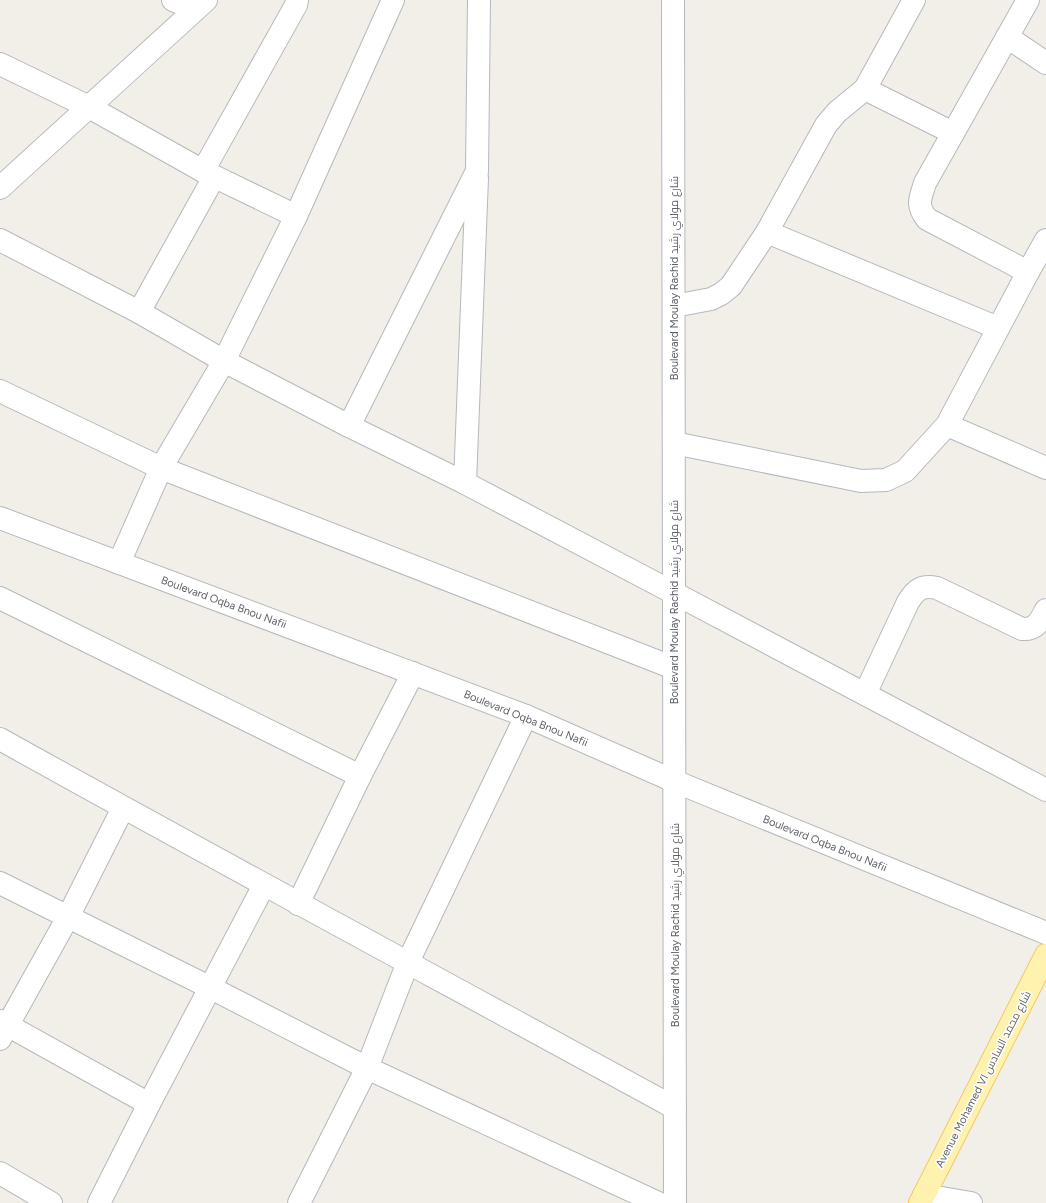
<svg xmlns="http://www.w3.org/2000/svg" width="1046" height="1203" viewBox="0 0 1046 1203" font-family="Figtree,Cairo,sans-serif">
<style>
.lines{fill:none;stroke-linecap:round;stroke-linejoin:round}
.minor-casing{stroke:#b5b8bc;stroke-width:24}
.major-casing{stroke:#f2c960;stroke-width:24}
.minor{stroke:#fff;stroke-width:22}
.major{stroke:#fff2af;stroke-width:22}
.labels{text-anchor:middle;stroke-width:3;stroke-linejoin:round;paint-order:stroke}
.street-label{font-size:11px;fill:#5f6368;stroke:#fff}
</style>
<rect width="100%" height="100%" fill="#f1efe8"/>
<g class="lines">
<defs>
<g id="minor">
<path d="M173 0 196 9"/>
<path d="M673 0 675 1203"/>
<path d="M1007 37 1046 63"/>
<path d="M0 64 89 107 203 171 296 216"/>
<path d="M865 89 953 133"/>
<path d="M203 171 296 5 297 0"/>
<path d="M0 188 206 0"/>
<path d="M767 232 998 328"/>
<path d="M0 240 139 312 224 361 349 426 465 483 674 593 1046 790"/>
<path d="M1028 272 927 219C916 205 920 199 925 183L1028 0"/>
<path d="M674 306 711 299 721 294 731 286 767 232 826 125 837 112 865 89 914 0"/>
<path d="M139 312 214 177"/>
<path d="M0 391 161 468 674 668"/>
<path d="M947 425 1046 468"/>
<path d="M349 426 477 171 479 0"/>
<path d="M674 443 861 481 886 480 905 471 947 425 1028 272 1046 240"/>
<path d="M465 483 477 178"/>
<path d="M0 518 526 716 674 781 1046 933"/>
<path d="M119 563 161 468 224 361 296 216 393 0"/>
<path d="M0 598 360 776"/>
<path d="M865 694 908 602C916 589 922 585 937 588L1022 629C1036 630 1040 621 1046 610"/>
<path d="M0 739C224 864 450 985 675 1108"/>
<path d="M0 883 211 988 367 1068 658 1203"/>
<path d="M298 904 360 776 413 673"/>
<path d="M0 1021 149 1104"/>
<path d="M0 1039 68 917 123 808"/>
<path d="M0 1173 51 1203"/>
<path d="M924 1195 971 1203"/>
<path d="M99 1203 149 1104 264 885"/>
<path d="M299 1203 367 1068 408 962 526 716"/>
</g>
<path id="major" d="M920 1203 1046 955"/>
</defs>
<use href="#minor" class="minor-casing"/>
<use href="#major" class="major-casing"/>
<use href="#minor" class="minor"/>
<use href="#major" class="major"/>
</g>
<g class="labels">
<g class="street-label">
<text transform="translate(674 278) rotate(-90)" y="4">Boulevard Moulay Rachid شارع مولاي رشيد</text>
<text transform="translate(224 602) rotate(20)" y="4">Boulevard Oqba Bnou Nafii</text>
<text transform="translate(674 602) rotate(-90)" y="4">Boulevard Moulay Rachid شارع مولاي رشيد</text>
<text transform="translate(526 718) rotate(22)" y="4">Boulevard Oqba Bnou Nafii</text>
<text transform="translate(825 843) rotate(22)" y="4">Boulevard Oqba Bnou Nafii</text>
<text transform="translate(675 925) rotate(-90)" y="4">Boulevard Moulay Rachid شارع مولاي رشيد</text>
<text transform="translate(983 1079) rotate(-63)" y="4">Avenue Mohamed VI شارع محمد السادس</text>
</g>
</g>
</svg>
